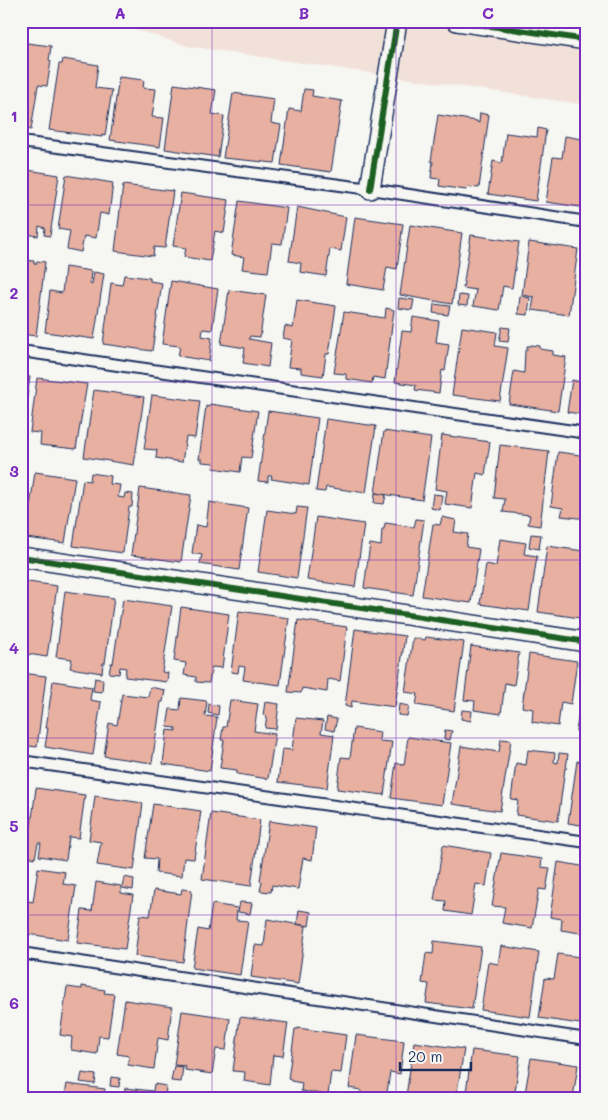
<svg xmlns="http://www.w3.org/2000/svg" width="608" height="1120" viewBox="0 0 608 1120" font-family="Mali,sans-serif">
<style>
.built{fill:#f2e1d9}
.building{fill:#e8b0a0;stroke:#1b2f5e}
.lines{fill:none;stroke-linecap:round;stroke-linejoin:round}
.lane-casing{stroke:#1b2f5e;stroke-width:14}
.street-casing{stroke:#1b2f5e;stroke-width:22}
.lane{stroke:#f6f6f2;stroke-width:10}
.street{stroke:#f6f6f2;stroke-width:19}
.cycleway-casing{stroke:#f6f6f2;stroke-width:9}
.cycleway{stroke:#1b5e20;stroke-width:6}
.grid{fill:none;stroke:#7b2cbf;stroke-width:1;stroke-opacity:0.55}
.neatline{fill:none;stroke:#7b2cbf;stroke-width:2}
.grid-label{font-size:16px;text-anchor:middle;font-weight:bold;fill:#7b2cbf}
</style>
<rect width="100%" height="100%" fill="#f6f6f2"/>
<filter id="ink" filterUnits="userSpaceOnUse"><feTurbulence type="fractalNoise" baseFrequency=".02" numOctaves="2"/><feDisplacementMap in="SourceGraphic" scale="10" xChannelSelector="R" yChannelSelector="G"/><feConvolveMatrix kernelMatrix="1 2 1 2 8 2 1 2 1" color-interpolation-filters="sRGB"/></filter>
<g filter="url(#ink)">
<path class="built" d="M109 21H587V105L187 46Z"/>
<g class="building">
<path d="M27 43 51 46 49 60 51 61 47 86 38 85 31 130 21 128V56L25 57Z"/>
<path d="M63 59 98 65 95 88 112 90 105 136 102 135V137L49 130 59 64H62Z"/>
<path d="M119 77 144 80 143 88 156 89 152 117 164 118 160 147 110 140Z"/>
<path d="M174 84 216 90 212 114 224 116 218 157 165 149Z"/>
<path d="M304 89 313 90 312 96 342 101 331 172 281 165 289 109 301 111Z"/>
<path d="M233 93 274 99 271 123 281 125 275 163 223 158Z"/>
<path d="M480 113 489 115 479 188 467 187 466 190 439 186 440 179 431 178 433 162 431 161 438 115 477 121V122L479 123Z"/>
<path d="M538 128 546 130 536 201 488 194 493 161 502 163 506 133 537 137Z"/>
<path d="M565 136 587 140V208L546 202 553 157 562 158Z"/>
<path d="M21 169 59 175 50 236 44 235 45 228 39 226 38 236 21 233Z"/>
<path d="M66 175 113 183 109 215 100 213 96 238 84 236 81 252 67 249 70 231 58 229Z"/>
<path d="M123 185 173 191 165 248 154 247 153 256 115 251Z"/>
<path d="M181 193 229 200 224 233 215 231 210 261 184 257 186 248 173 246Z"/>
<path d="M239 201 287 208 282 244 272 243 268 272 242 269 244 257 231 255Z"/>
<path d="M297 207 346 217 341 251 330 249 326 276 300 272 301 263 289 261Z"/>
<path d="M355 217 403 224 397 269 387 267 383 290 346 284Z"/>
<path d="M410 225 462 233 452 304 400 295Z"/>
<path d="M471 235 519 242 512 288 503 286 499 310 473 306 476 290 463 288Z"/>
<path d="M529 242 578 249 569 315 532 310 534 297 522 295Z"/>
<path d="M586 252H587V306L579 305Z"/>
<path d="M21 260 34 261V264H36L37 261 45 262 36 336 21 334Z"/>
<path d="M65 267 91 271 90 283 92 284 94 272 104 274 94 339 45 332 50 291 62 293Z"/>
<path d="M124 275 150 278V281L162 283 152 351 103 344 111 283 122 285Z"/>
<path d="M171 281 218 289 212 330 203 329 202 336 212 338 209 361 178 356 180 346 162 344Z"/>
<path d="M229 290 266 295 260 337 250 336 249 339 271 343 268 367 243 363 245 348 221 344Z"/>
<path d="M459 295 468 296 467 306 458 305Z"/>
<path d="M520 296 530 298 528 315 518 314Z"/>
<path d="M399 298 414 300 412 310 398 308Z"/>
<path d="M297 300 336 306 329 354H326L323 376 301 373V368L288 367 292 340 283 338 285 326 293 328Z"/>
<path d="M434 304 450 306 448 315 433 313Z"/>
<path d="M386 308 394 310 385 379 373 377 372 383 346 379V374L334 373 344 312 385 318Z"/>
<path d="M413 317 439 321 436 342 449 344 445 371 442 370 439 393 415 390 416 385 395 382 402 331 411 332Z"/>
<path d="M462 327 497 332 495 346 508 348 500 401 452 395Z"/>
<path d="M502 327 510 328 508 342 499 341Z"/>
<path d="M531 345 540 346V349L553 351V355L566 357 558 411 509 404 514 371 524 373 525 350H527V346H531Z"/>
<path d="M585 355H587V415L567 412 572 380 581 382Z"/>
<path d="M21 375 30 377 21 436Z"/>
<path d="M37 378 87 384 76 449 40 445 41 433 30 432Z"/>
<path d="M94 390 144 397 134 465 84 457Z"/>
<path d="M152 395 200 401 195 438 186 437 182 462 156 458 157 450 144 449Z"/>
<path d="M210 404 258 411 251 458 242 457 240 472 213 468 214 463 202 462V459H199L206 406 209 407Z"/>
<path d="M268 411 318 418 309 485 271 479 272 476H268V482L258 481Z"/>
<path d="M326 419 376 426 366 493 326 487 325 492 316 491Z"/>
<path d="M384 431 431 438 422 500 375 493Z"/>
<path d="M442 435 490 442 485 475 477 473 472 508 445 504 447 491 435 489Z"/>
<path d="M500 445 549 451 540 526 528 524 530 515 503 512 505 499 494 498Z"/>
<path d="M558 452 587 456V519L561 516 563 508 551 506Z"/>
<path d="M35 472 75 478 65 543 26 538 27 531 21 530 22 512 29 513Z"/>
<path d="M91 473 111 476 110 484 120 485 118 497 124 498 125 493 133 494 132 507H129L123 553 73 546 83 480 90 481Z"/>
<path d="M140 488 191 495 181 562 131 555Z"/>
<path d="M375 493 386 495 384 504 374 503Z"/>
<path d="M433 494 442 495 440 510 431 508Z"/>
<path d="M209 502 248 508 239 570 200 564 202 555 192 553 196 525 206 527Z"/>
<path d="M297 507 307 508 297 578 258 572 267 510 296 514Z"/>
<path d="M316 517 364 524 355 587 307 580Z"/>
<path d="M442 517 456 520 454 532 468 534 466 547 479 549 471 603 422 596 433 524 440 525Z"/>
<path d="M416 519 424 520 413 595 364 588 370 544 381 546 382 529H384L385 523 414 527Z"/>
<path d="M531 534 541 535 539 549 529 547Z"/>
<path d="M500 539 526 543 524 554 537 556 529 611 480 604 486 564 496 566Z"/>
<path d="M547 546 584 551 582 564H585L587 552V619L538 612Z"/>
<path d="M21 581 57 586 47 657 21 653Z"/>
<path d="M65 591 114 598 105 663H103L102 673 70 668 72 659 56 657Z"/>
<path d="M123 599 172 606 162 672 168 673 167 682 125 677 126 668 120 667 119 674 109 673 111 663H113Z"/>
<path d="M181 607 229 614 222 668 212 667 209 683 196 682V677L184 675 186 663 174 661Z"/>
<path d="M239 611 289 618 280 685 243 680 245 667 239 666 238 673 231 672Z"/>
<path d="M298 620 347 627 340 681 328 679 327 692 302 688 301 693 288 692Z"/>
<path d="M355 629 405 636 395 707 352 701 351 708 345 706Z"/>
<path d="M426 637 464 642 454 711 416 705 418 694 405 692 413 638 425 640Z"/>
<path d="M471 646 519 653 514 685 505 683 501 714 474 710 475 701 464 700Z"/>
<path d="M529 654 577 661 571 704 561 702 558 726 532 722 533 709 522 707Z"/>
<path d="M587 665V733L576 731Z"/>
<path d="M21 673 46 676 37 747 21 745Z"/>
<path d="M95 678 103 680 102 692 93 691Z"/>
<path d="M53 681 92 687 90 700 101 702 93 755 45 747 48 728H46Z"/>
<path d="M150 687 165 690 163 702H161L152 763 104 756 109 723 117 725 122 694 148 697Z"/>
<path d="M181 698 207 701 205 716 217 717 210 771 163 764 167 730 176 731V728L167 727 170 709 180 710Z"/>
<path d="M230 700 258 704 254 731 275 734 268 779 237 774V770L220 768 224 740H221L223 727H226Z"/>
<path d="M265 702 279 704 276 729 265 728 267 716 263 715Z"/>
<path d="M209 704 219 706 218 715 208 713Z"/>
<path d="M399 704 409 706 407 716 398 715Z"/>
<path d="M462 710 472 711 471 721 461 719Z"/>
<path d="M327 717 337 719 334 731 325 729Z"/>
<path d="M296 718 323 721 321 733 334 735 327 788 278 782 282 749 292 750Z"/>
<path d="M354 728 380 732 379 741 392 742 384 795 337 789 341 757 350 758Z"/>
<path d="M445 730 452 731 450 740 444 739Z"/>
<path d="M408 737 451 743 442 805 391 798 396 763 404 765Z"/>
<path d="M501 739 511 740 500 811 452 804 461 746 499 752Z"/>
<path d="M528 750 555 753 554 762 558 763 559 753 568 754 566 769 565 768 558 821 516 815 518 800 511 799 516 763 526 765Z"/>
<path d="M577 761 587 763V826L568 823Z"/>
<path d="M21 786 27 787 24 813H28L25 838 21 837Z"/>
<path d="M36 788 85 795 79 838 69 837 66 860 39 856 41 843H38L35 858 27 856Z"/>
<path d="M95 796 143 803 134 870 97 865 101 842 89 840Z"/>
<path d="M153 804 201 811 194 859 184 858 182 876 156 873 157 859 145 858Z"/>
<path d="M211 813 260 820 251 886 202 879Z"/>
<path d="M269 821 316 828 312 860 303 858 298 889 272 885 271 892 260 891 262 882 260 881Z"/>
<path d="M443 845 491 853 486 886 476 884 471 915 445 911 446 901 434 900Z"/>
<path d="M501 853 542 859 541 867 550 868 546 890 539 889 532 928 502 923 505 907 492 906Z"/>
<path d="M558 862 587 867V934L561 930 562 919 550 917Z"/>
<path d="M38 868 65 872 63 884 76 886 68 940 21 933 24 900 33 902Z"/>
<path d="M124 877 134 879 133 890 122 888Z"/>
<path d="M96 882 121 886V893L133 895 125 949 77 943 82 910 92 911Z"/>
<path d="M182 889 192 890 183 962 135 956 140 915 150 916 154 890 181 894Z"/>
<path d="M240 902 252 903 250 914 238 912Z"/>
<path d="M212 904 237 908 236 920 248 921 240 975 192 968 198 929 208 931Z"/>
<path d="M299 910 311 912 309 926 297 924Z"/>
<path d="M267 919 306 926 298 984 251 977 255 945 264 946Z"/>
<path d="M434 941 481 947 472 1009 426 1003 429 984 422 983 426 953 433 954Z"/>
<path d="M501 946 539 952 530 1017 481 1010 488 962 498 964Z"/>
<path d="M558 954 587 958V1025L539 1018 545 978 554 979Z"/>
<path d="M82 986 105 990 104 993 114 994 108 1037 99 1036 97 1054 71 1050 72 1037 60 1035 67 987 82 989Z"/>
<path d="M125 1000 172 1007 168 1040 158 1038 154 1069 128 1065 129 1056 117 1054Z"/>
<path d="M182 1011 230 1018 226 1050 216 1049 212 1074 185 1070 186 1066 174 1065Z"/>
<path d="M240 1017 288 1023 283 1056 273 1055 270 1085 244 1081 245 1072 233 1071Z"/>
<path d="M298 1028 346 1035 341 1073 331 1072 328 1095 301 1091 302 1083 291 1081V1080L288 1079 295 1029H298Z"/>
<path d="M356 1035 404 1041 400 1074 390 1072 386 1099H360L361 1090 349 1088Z"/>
<path d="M414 1042 464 1049 456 1099H419V1097L406 1096Z"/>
<path d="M472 1050 520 1056 514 1099 505 1097V1099H465Z"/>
<path d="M531 1058 578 1065 573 1098 565 1097 564 1099H524Z"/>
<path d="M174 1066 183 1067 181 1082 171 1081Z"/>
<path d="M82 1073 96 1075 95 1084 80 1082Z"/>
<path d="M111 1077 120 1078 119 1087 110 1086Z"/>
<path d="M67 1084 105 1089 103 1099H64Z"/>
<path d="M154 1084 166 1086 165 1099H124L125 1088 153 1091Z"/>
</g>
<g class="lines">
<defs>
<g id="lane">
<path d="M21 142 370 189 587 222"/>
<path d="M21 351 587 433"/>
<path d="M21 761 587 842"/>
<path d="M21 953 587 1039"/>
</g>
<g id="street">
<path d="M457 21 587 40"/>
<path d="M370 189 397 21"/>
<path d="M21 557 587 642"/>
</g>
</defs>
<use href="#lane" class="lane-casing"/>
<use href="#street" class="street-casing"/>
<use href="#lane" class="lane"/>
<use href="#street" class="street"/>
<defs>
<g id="cycleway">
<path d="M457 21 587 40"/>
<path d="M370 189 397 21"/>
<path d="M21 557 587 642"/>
</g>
</defs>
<use href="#cycleway" class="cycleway-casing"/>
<use href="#cycleway" class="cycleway"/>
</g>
</g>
<path class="grid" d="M212 21V1099M396 21V1099M21 205H587M21 382H587M21 560H587M21 738H587M21 915H587"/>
<rect width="608" height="1120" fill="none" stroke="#f6f6f2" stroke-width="55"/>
<path d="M400 1062v8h71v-8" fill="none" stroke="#1b2f5e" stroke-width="2.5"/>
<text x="408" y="1062" font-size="15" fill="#1b2f5e" stroke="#f6f6f2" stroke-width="4" paint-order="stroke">20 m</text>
<rect x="28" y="28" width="552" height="1064" class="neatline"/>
<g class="grid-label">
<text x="120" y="19">A</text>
<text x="304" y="19">B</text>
<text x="488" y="19">C</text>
<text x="14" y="122">1</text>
<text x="14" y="299">2</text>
<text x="14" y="477">3</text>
<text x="14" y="654">4</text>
<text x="14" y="832">5</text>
<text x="14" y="1009">6</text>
</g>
</svg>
